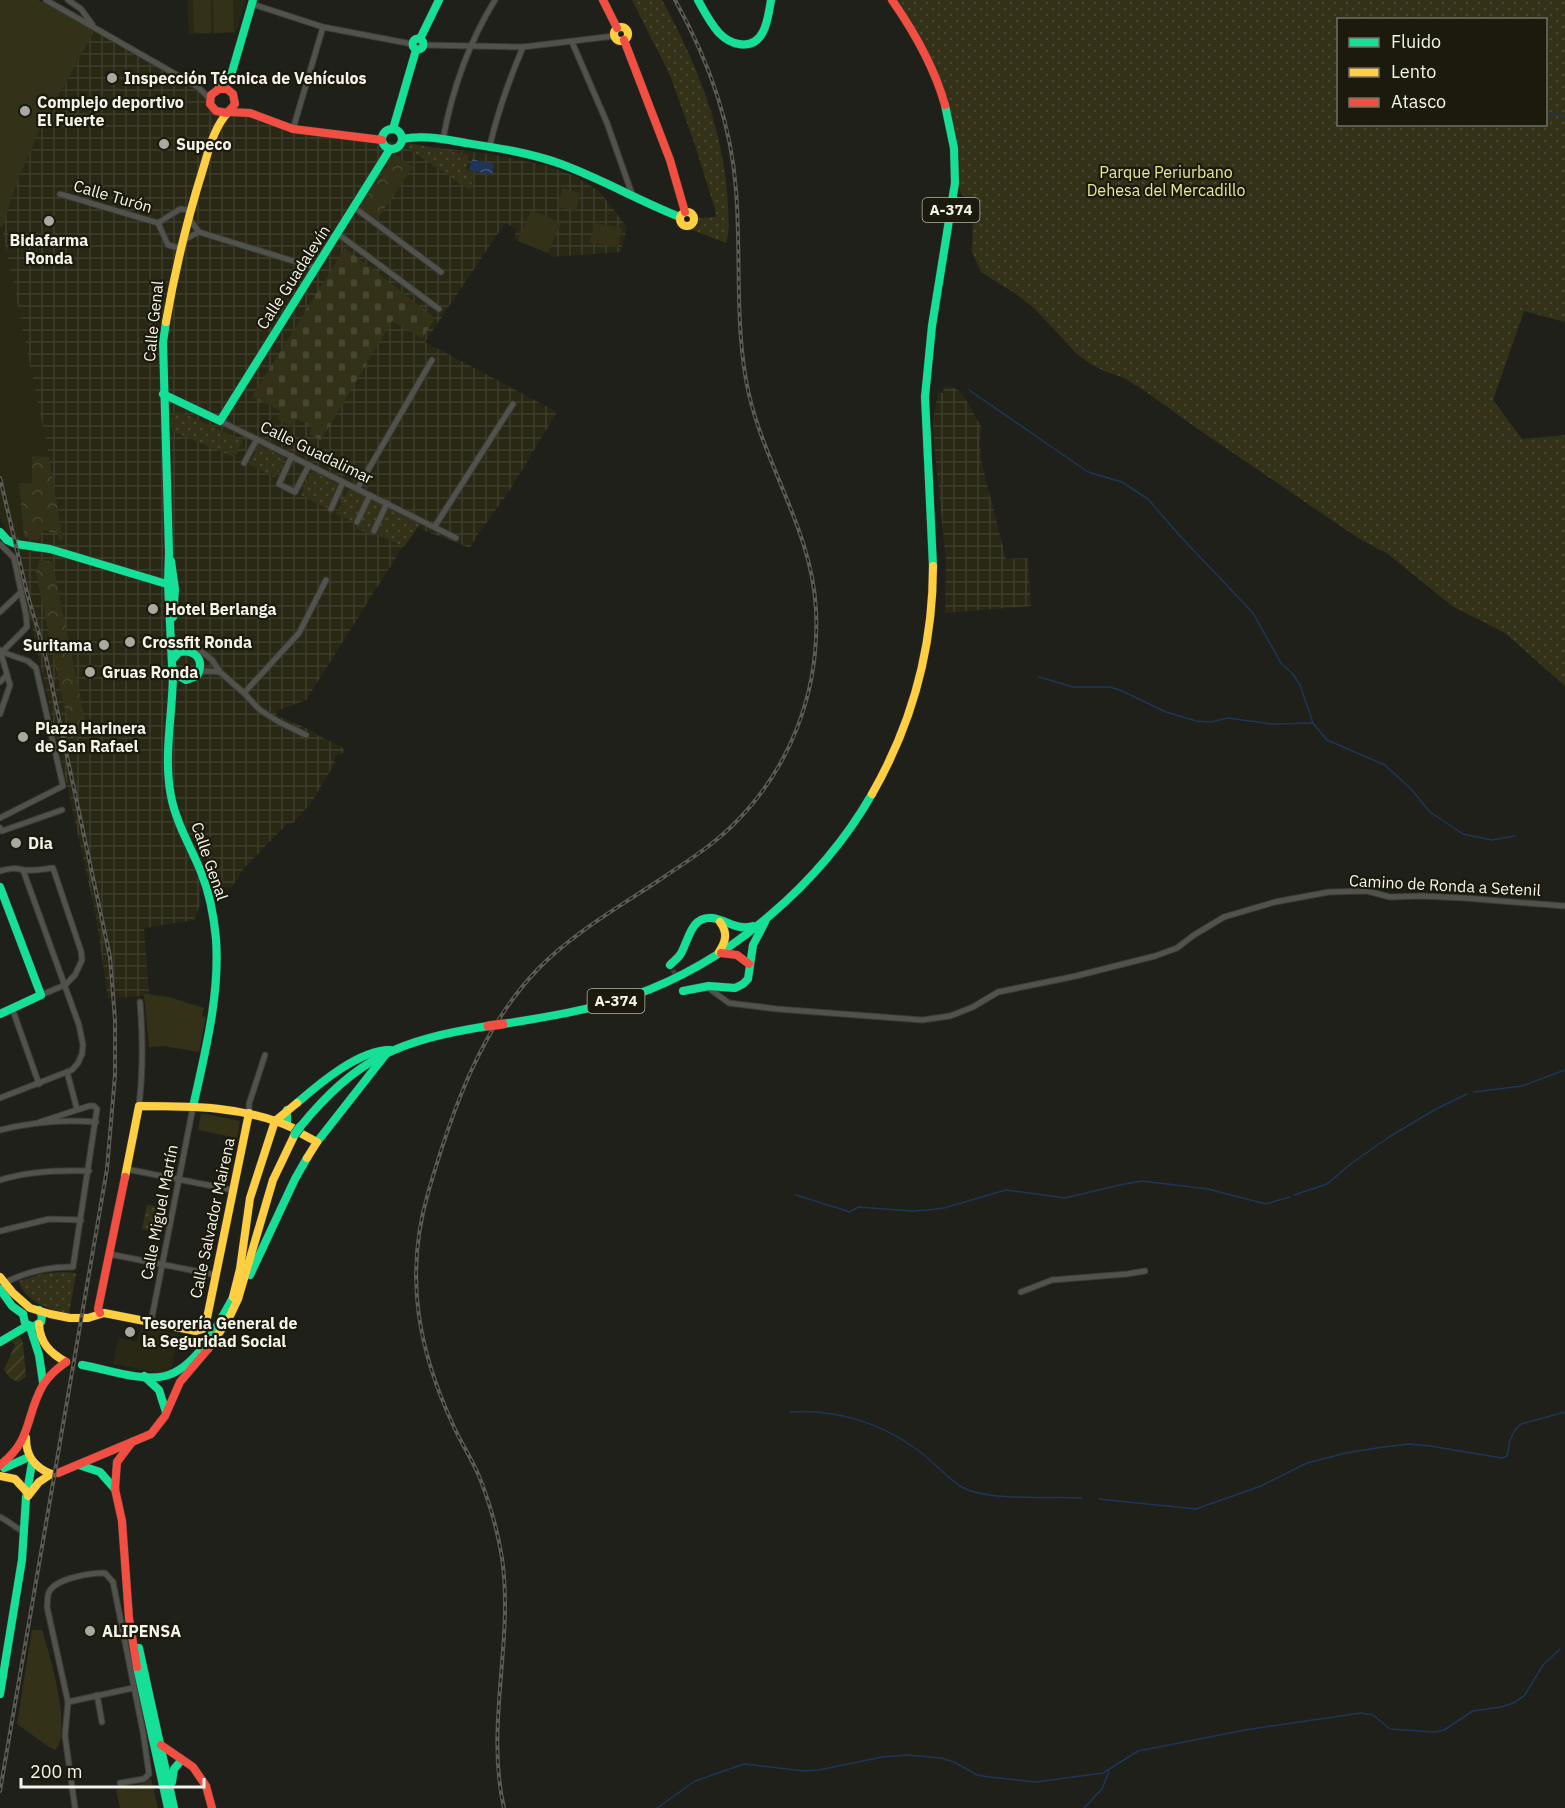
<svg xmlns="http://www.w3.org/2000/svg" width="1565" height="1808" viewBox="0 0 1565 1808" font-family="'IBM Plex Sans',sans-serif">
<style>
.built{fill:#292815}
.industrial{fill:url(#industrial-grid)}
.grass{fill:#333218}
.forest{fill:url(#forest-crowns)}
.cemetery{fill:url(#cemetery-stones)}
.park{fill:url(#park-dots);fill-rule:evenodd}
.garden{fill:url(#garden-furrows)}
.water{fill:url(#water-waves)}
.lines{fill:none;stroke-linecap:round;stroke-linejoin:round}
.stream{stroke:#1d3658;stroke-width:1.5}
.street-tunnel{stroke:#404039;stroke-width:5;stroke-dasharray:5 2.5;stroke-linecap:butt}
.street-casing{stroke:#3b3b36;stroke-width:7}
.fast-casing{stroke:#3b3b36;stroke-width:9}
.slow-casing{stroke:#3b3b36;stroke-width:9}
.jam-casing{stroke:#3b3b36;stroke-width:9}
.street{stroke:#52524c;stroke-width:5}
.fast{stroke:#16e098;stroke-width:8}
.slow{stroke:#ffcf43;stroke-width:8}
.jam{stroke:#f24e42;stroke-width:8}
.rail-casing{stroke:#5b5b56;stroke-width:4}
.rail{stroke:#1b1a0c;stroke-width:1.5;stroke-dasharray:4.5;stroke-linecap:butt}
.fast-bridge-casing{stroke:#3b3b36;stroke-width:10;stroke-linecap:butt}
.jam-bridge-casing{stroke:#3b3b36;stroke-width:10;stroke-linecap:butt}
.fast-bridge{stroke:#16e098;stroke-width:9}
.jam-bridge{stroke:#f24e42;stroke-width:9}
.poi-dot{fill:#a9a9a1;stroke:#1b1a0c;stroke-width:2}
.labels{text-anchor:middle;stroke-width:4.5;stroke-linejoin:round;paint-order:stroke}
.shield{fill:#1b1a0c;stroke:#b2b2a7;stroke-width:1.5}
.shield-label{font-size:15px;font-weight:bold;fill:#f3f3ea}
.poi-label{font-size:16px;font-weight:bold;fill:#f3f3ea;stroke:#1b1a0c;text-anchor:start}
.park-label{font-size:16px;fill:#e9e895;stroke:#1b1a0c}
.street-label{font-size:16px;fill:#f3f3ea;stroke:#1b1a0c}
</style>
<defs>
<pattern id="industrial-grid" width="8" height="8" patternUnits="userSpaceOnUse" patternTransform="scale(1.5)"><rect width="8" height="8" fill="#292815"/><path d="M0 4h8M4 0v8" fill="none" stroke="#3e3d2c"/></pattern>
<pattern id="forest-crowns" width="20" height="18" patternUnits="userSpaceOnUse" patternTransform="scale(1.5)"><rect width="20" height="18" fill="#333218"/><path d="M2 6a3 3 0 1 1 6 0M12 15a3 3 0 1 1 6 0" fill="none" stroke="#47462e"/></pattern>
<pattern id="cemetery-stones" width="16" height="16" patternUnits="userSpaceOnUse" patternTransform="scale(1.5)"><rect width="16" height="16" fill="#333218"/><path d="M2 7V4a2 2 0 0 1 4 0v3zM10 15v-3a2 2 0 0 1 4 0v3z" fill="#47462e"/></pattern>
<pattern id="park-dots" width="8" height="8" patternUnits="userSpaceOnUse" patternTransform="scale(1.5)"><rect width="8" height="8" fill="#333218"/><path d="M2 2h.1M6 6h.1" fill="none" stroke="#47462e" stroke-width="1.8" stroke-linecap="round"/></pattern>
<pattern id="garden-furrows" width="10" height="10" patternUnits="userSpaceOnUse" patternTransform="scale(1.5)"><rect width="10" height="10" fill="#333218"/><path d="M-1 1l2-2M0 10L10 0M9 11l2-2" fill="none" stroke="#47462e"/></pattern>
<pattern id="water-waves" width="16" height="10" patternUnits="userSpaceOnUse" patternTransform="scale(1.5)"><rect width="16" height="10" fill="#1d3658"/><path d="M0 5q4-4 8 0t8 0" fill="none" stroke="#3e5470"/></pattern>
</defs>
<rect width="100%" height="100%" fill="#20201a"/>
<g class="built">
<path d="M187 0H246L236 33 189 34Z"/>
<path d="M0 227H2L50 462 63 540 38 541 8 536 0 518Z"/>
<path d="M141 1326 178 1334 172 1366 167 1372 159 1373 113 1364 118 1338 137 1342Z"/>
</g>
<g class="industrial">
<path d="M0 0H38L95 30 118 40 205 89 218 114V121L230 113 244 111 323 134 491 154 548 166 575 176 600 192 627 227 621 252 552 257 548 253 514 239 517 229 505 223 425 342 557 412 508 493 478 534 470 548 415 527 306 700 277 711 276 715 315 732 317 735 342 747 345 752 337 755 334 760 335 763 311 803 293 823 287 824 243 869 232 887 228 888 211 883 205 885 199 895 201 902 194 920 144 928 149 994 151 995 108 999 96 917 12 536 38 541 42 529 57 534 60 541 63 540 50 462 2 228 0 227Z"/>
<path d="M944 386 955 388 963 395 982 428 980 439 981 460 1006 559 1028 558 1031 606 945 613 946 561 933 432V420L938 393H943Z"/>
</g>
<g class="grass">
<path d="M0 0H38L95 30 39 131 18 180 2 227H0Z"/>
<path d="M193 0H211V33H194Z"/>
<path d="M213 0H233L234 32 214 33Z"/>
<path d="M562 188 580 193 576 211 558 207Z"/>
<path d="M531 210 561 223 548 253 518 241Z"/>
<path d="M594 223 622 228 618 248 590 242Z"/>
<path d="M144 994 169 997 204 1008 202 1016 206 1017 199 1052 164 1046 149 1047Z"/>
<path d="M201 1113 240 1121 237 1138 198 1130Z"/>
<path d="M32 1630H42C49 1652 73 1734 55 1750L49 1747 17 1724Z"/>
<path d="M151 1778 158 1808H120L116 1790 145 1783Z"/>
</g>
<g class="forest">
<path d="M395 154 413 167 377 220 359 207Z"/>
<path d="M32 456 49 457 63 540 60 541 57 534 43 530 38 541 24 537 19 483H32Z"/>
<path d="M40 559 56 563 54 570 88 735 71 738 36 573Z"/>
</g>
<path class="cemetery" d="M345 248 435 318 422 338 392 321 321 440 309 434 312 427 297 419 293 427 278 419 281 411 252 397Z"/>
<g class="park">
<path d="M632 0H662C697 64 725 133 728 206 728 219 730 231 726 243L692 230 697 226 699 218 716 217 715 209 695 145 670 75Z"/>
<path d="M896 0H1565V322L1524 311 1493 400 1522 439 1565 435V686L1505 633 1452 606 1388 554 1358 538 1195 427 1145 391 1124 378 1104 371 1089 363 1076 353 1035 309 1016 294 981 272 972 252 973 211 969 201 960 192 959 156 951 112ZM1338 20H1546V124H1338Z"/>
<path d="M409 143 469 155 466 170 474 173 470 190 408 148Z"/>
<path d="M176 412H181L243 441 234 457 172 431 171 418Z"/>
<path d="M259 445 285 458 276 478 249 464Z"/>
<path d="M312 471 338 484 327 508 301 495Z"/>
<path d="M349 489 367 497 355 523 336 514Z"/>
<path d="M371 498 384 505 370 534 356 528Z"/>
<path d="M387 507 420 524 404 547 375 533Z"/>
<path d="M147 1205 167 1208 162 1233 142 1229Z"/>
<path d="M63 1272 76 1273 69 1314C50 1310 24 1302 19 1281L42 1274Z"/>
</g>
<path class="garden" d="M19 1335 23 1343 26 1377 18 1382 10 1378 4 1370 15 1345 10 1340Z"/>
<path class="water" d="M472 159 494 164 492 175 469 170Z"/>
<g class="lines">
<g class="stream">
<path d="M1546 114 1565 116"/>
<path d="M969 390 1088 472 1122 482 1148 499 1180 536 1253 613 1281 663 1292 673 1300 685 1313 723 1327 740 1385 765 1411 789 1430 812 1463 834 1492 840 1515 836"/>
<path d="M1039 677 1073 687H1109L1120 690 1166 712 1196 721 1211 722 1228 718 1272 724 1313 723"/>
<path d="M1474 1092 1522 1086 1565 1070"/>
<path d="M796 1195 850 1212 858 1207 912 1211 928 1210 944 1208 1006 1190 1065 1198 1124 1184 1142 1181 1208 1189 1266 1204 1290 1197"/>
<path d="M1294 1195 1327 1184 1352 1163 1389 1137 1436 1109 1467 1094"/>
<path d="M790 1412C834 1409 879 1422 915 1448 931 1459 944 1475 960 1486 985 1502 1051 1496 1082 1498"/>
<path d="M1099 1499 1196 1509 1261 1486 1307 1463 1346 1453 1383 1447 1409 1444 1430 1446 1502 1458 1507 1456 1510 1440 1515 1430 1521 1424 1565 1412"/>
<path d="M657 1808 695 1781 744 1764 804 1771 819 1770 882 1757 907 1755 941 1758 954 1762 977 1775 989 1777 1036 1782 1103 1773 1138 1751 1245 1730 1361 1713 1373 1715 1390 1729 1435 1732 1444 1730 1473 1711 1501 1707 1513 1703 1524 1696 1543 1665 1560 1649"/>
<path d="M1084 1808 1102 1789 1109 1771"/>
</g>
<path class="street-tunnel" d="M673 970 679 982"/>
<defs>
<g id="street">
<path d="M46 0 198 87 210 99"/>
<path d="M68 0 81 9 92 24"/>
<path d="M252 4 323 27 412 44"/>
<path d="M572 42 607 123 633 197"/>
<path d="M424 45 523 47 614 36"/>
<path d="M293 129 323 27"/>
<path d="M443 139C452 91 469 42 495 0"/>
<path d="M490 145C498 111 509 80 523 47"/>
<path d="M60 194 158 223 168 245 180 248"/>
<path d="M355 208 441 272"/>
<path d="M188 217 199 232 316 268"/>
<path d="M158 223 180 209 190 210"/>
<path d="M338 234 439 309"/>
<path d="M182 241 199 232"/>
<path d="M220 421 456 538"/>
<path d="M292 456 279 484 295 492 309 465"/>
<path d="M244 463 257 439"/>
<path d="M357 489 432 360"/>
<path d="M331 509 343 482"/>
<path d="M357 522 370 495"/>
<path d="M435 526 513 404"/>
<path d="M374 531 387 503"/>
<path d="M0 544 14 558 26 615 27 627 2 652"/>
<path d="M0 612 21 592"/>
<path d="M196 653 201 651 212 660 220 672 244 693 260 710 279 722 306 735"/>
<path d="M200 673 205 671 220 672"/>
<path d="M0 682 7 675"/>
<path d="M244 693 299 633 326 580"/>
<path d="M0 714 10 685 0 650"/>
<path d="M0 818 63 786 36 668 28 661 2 652"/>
<path d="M0 828 2 831 62 810"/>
<path d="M0 871C10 868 14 868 24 870 32 871 44 869 53 868L81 951 82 960 75 975 65 985 41 995"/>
<path d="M707 987 729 1003 777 1009 922 1020 950 1016 973 1007 998 992 1076 976 1155 956 1177 948 1194 935 1224 917 1275 902 1329 892 1367 891 1390 897 1421 896 1464 898 1565 906"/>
<path d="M12 1008 39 1084"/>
<path d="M67 1072 77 1109"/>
<path d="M0 1098 72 1070 78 1063 82 1054 83 1045 79 1025 23 870"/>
<path d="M139 1106C143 1071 143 1037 140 1002"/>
<path d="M249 1113V1104L265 1055"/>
<path d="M0 1130C32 1122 63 1119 96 1122"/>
<path d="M126 1169 233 1190"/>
<path d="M0 1180C29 1171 59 1170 89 1171"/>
<path d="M0 1231 49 1219 81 1220"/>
<path d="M109 1254 216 1275"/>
<path d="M4 1283C26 1272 48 1266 73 1267L97 1109 94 1106H89L40 1122"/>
<path d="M1021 1292 1052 1280 1127 1274 1145 1271"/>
<path d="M151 1322 193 1107"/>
<path d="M0 1517C7 1520 20 1531 25 1532"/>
<path d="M113 1582 143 1732 149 1774 144 1779 120 1783"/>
<path d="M97 1695 102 1722"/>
<path d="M68 1702 133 1688"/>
<path d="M75 1808 65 1736 68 1702 47 1607C48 1602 47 1596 49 1592 56 1578 91 1573 105 1573L113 1582"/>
</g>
<g id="fast">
<path d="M698 0C704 11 710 23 719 33 724 38 731 43 739 44 765 49 768 18 771 0"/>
<circle cx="418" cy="44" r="5.5"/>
<path d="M420 39 439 0"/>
<path d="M219 87 229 79 232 72 253 0"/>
<path d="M393 129 416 50"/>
<circle cx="392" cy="139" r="10"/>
<path d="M402 139C424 135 445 139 466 143 498 148 531 153 561 164 602 179 639 201 680 217"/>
<path d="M166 322 163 342 169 553 168 583 172 665 175 674 186 680 197 676C205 660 196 649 179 652L172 660"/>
<path d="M163 394 220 421 390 149"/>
<path d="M0 532 7 540 16 544 50 549 170 585"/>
<path d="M171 561 175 589 173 617"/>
<path d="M933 566 925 397 932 326 955 183 954 148 945 105"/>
<path d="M173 672C173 713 163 755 171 796 176 823 191 847 201 872 210 894 214 917 216 939 220 996 205 1052 193 1107"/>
<path d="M0 887 41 995 0 1014"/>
<path d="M670 965C673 962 677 959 680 955 689 941 690 916 712 918 727 920 737 931 753 926"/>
<path d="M683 991 709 986 735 988 743 984 748 979 753 945 765 922"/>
<path d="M503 1024C547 1017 590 1010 632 996 730 962 821 883 872 794"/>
<path d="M297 1103C320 1083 359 1050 390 1050"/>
<path d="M287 1110V1125"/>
<path d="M300 1127C357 1057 400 1040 488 1026"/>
<path d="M317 1142 386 1054"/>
<path d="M250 1275 295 1179 307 1158"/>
<path d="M0 1289 12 1306 23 1314"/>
<path d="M23 1314 25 1323 33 1327 41 1322 42 1316 39 1310"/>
<path d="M30 1327 39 1355 43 1382"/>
<path d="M0 1342 27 1326"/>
<path d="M82 1365C106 1369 142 1382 165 1376 198 1368 221 1319 236 1292"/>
<path d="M144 1376 159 1390 166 1412"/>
<path d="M79 1465 100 1472 115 1489"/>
<path d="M4 1468 29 1457"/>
<path d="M26 1498 32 1463"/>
<path d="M139 1648 174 1808"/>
<path d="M137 1667 168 1808"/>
<path d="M0 1694 22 1560 26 1498"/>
<path d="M172 1782 174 1769 179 1763"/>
</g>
<g id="slow">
<circle cx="621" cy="34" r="7"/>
<circle cx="687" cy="219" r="7"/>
<path d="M166 322C175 270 187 220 203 169 209 149 214 127 229 111"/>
<path d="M872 794C912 724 933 647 933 566"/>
<path d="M719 952C726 941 728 933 720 922"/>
<path d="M302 1134 317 1142 307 1158"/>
<path d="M125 1177 139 1106C192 1106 244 1106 293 1128"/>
<path d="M0 1277 13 1293 30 1308 50 1314 70 1318H88L104 1313 196 1331 203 1329 206 1323 249 1113"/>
<path d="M233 1297 240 1269 250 1198 275 1121 297 1103"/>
<path d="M39 1324C40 1343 50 1353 66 1362"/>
<path d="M208 1349 228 1320 238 1299 273 1180 295 1134"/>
<path d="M26 1438C26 1456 34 1467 51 1474"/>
<path d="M0 1476 15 1479 26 1491"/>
<path d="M28 1496 39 1482 51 1474"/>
</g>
<g id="jam">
<path d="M603 0 617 28"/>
<path d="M892 0C915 33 934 66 945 105"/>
<path d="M624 40 670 160 685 212"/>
<path d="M228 112 250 113 293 129 382 140"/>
<path d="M227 113 216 111 210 104 211 95 219 89H227L233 94 235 104 229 111"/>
<path d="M721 953 737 955 749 964"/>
<path d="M100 1313 98 1309 125 1177"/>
<path d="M0 1465C33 1440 25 1416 43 1385 49 1375 57 1369 66 1362"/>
<path d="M58 1473 151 1434 165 1416 180 1382 208 1349"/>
<path d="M115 1489 122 1521 129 1618 137 1667"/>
<path d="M115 1489 117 1462 132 1442"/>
<path d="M161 1745 193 1767 206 1786 212 1808"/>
</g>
</defs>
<use href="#street" class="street-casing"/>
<use href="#fast" class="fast-casing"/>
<use href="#slow" class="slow-casing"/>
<use href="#jam" class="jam-casing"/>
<use href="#street" class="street"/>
<use href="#fast" class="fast"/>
<use href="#slow" class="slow"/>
<use href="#jam" class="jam"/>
<defs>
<g id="rail">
<path d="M0 478 27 593 46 658 110 957 115 1020V1075L107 1169 0 1791"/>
<path d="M504 1808C485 1725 514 1642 502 1558 498 1532 490 1505 481 1481 474 1462 462 1445 454 1427 418 1350 404 1276 428 1193 451 1114 479 1031 537 970 572 934 617 908 658 881 683 864 709 848 731 827 790 770 820 692 816 610 812 527 760 460 746 380 735 317 741 253 736 190 731 122 708 59 675 0"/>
</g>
</defs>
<use href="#rail" class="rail-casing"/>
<use href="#rail" class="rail"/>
<defs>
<path id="fast-bridge" d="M295 1134 300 1127"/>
<path id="jam-bridge" d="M488 1026 503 1024"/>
</defs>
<use href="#fast-bridge" class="fast-bridge-casing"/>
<use href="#jam-bridge" class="jam-bridge-casing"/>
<use href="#fast-bridge" class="fast-bridge"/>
<use href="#jam-bridge" class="jam-bridge"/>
</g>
<g class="poi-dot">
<circle cx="112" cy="78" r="6"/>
<circle cx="25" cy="111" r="6"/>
<circle cx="164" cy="144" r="6"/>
<circle cx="49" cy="221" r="6"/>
<circle cx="153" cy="609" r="6"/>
<circle cx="130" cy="642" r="6"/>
<circle cx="104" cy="645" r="6"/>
<circle cx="90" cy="672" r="6"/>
<circle cx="23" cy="737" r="6"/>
<circle cx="16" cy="843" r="6"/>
<circle cx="130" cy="1332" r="6"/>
<circle cx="90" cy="1631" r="6"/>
</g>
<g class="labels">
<g class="shield">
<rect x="922.5" y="198" width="57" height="24" rx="4.5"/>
<rect x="587.5" y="989" width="57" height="24" rx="4.5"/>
</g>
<g class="shield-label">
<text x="951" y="215">A-374</text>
<text x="616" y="1006">A-374</text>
</g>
<g class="poi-label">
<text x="124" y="84">Inspección Técnica de Vehículos</text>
<text x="37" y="108">Complejo deportivo<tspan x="37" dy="18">El Fuerte</tspan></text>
<text x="176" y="150">Supeco</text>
<text x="49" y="246" text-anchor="middle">Bidafarma<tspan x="49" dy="18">Ronda</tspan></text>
<text x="165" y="615">Hotel Berlanga</text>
<text x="142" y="648">Crossfit Ronda</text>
<text x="92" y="651" text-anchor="end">Suritama</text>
<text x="102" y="678">Gruas Ronda</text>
<text x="35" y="734">Plaza Harinera<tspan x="35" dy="18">de San Rafael</tspan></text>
<text x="28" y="849">Dia</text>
<text x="142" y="1329">Tesorería General de<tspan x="142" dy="18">la Seguridad Social</tspan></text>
<text x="102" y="1637">ALIPENSA</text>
</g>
<g class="park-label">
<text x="1166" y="178">Parque Periurbano<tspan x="1166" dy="18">Dehesa del Mercadillo</tspan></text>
</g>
<g class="street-label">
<text transform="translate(113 196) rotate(16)" y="6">Calle Turón</text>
<text transform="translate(293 277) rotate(-57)" y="6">Calle Guadalevín</text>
<text transform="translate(153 321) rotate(-84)" y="6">Calle Genal</text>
<text transform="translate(317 452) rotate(26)" y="6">Calle Guadalimar</text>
<text transform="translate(210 861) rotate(71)" y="6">Calle Genal</text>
<text transform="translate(1445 885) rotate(3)" y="6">Camino de Ronda a Setenil</text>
<text transform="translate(159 1212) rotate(-79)" y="6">Calle Miguel Martín</text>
<text transform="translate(212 1218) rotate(-78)" y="6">Calle Salvador Mairena</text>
</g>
</g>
<rect x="1337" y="18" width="210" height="108" fill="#1b1a0c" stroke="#717165" stroke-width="1.5"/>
<rect x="1349" y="38" width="30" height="9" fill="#16e098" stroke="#717165" stroke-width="1.5"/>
<text x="1391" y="48" font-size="18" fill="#f3f3ea">Fluido</text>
<rect x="1349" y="68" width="30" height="9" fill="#ffcf43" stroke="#717165" stroke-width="1.5"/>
<text x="1391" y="78" font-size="18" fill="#f3f3ea">Lento</text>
<rect x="1349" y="98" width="30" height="9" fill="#f24e42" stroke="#717165" stroke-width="1.5"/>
<text x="1391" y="108" font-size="18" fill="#f3f3ea">Atasco</text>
<path d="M21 1778v9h183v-9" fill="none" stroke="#f3f3ea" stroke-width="3"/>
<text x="30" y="1778" font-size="18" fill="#f3f3ea" stroke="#1b1a0c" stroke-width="4.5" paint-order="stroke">200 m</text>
</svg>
